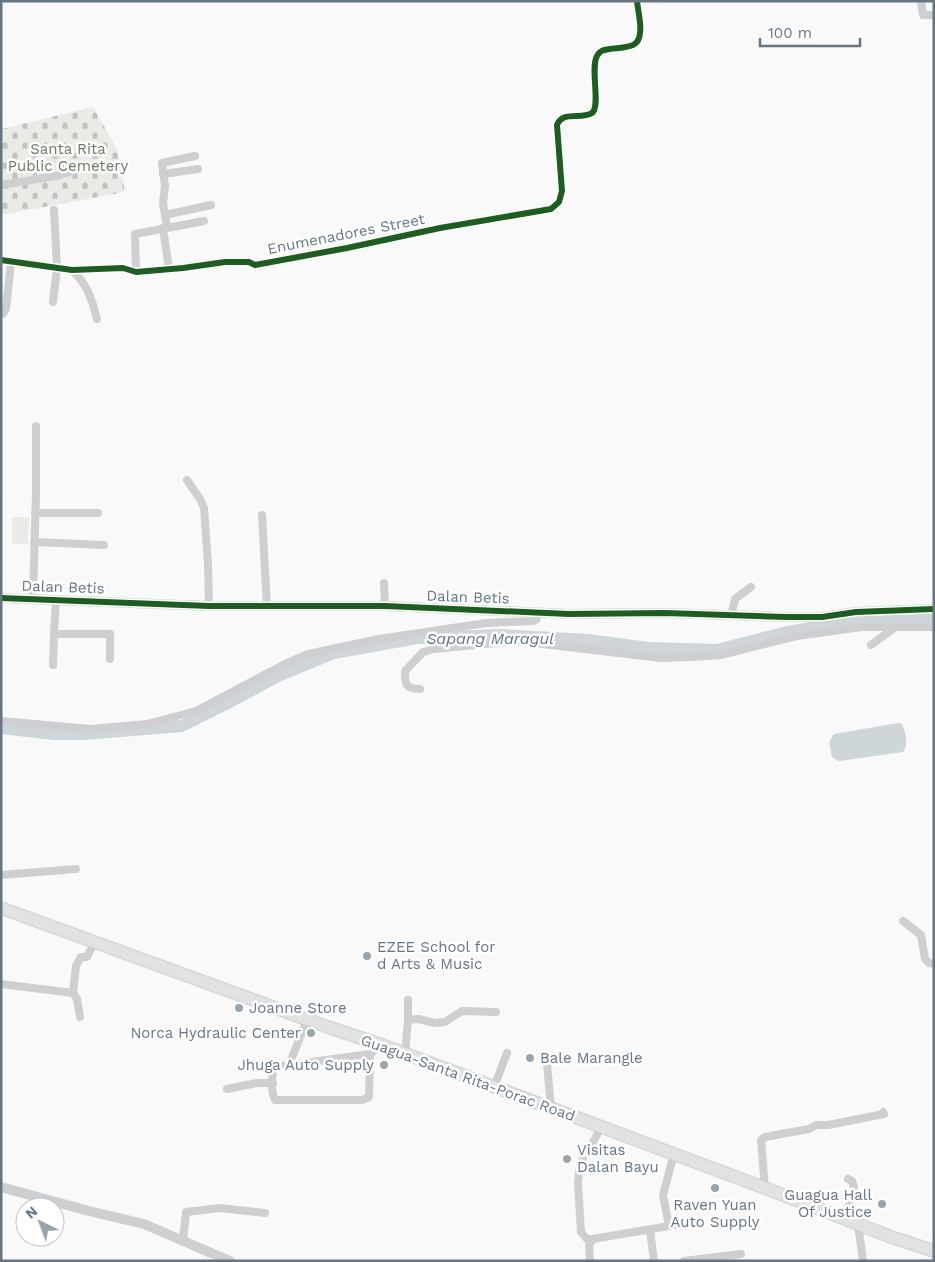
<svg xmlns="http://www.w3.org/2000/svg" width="935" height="1262" viewBox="0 0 935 1262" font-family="'Work Sans',sans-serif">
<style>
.cemetery{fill:url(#cemetery-stones)}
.park{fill:#e8ebe6}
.water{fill:#ced6d9}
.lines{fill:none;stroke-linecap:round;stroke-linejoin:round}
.river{stroke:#ced6d9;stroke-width:12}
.secondary-casing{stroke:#d5d6d7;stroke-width:14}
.minor{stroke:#cecfd0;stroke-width:8}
.tertiary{stroke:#cecfd0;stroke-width:10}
.secondary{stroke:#e1e2e2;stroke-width:11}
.cycleway-casing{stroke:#fff;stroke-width:9}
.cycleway{stroke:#1b5e20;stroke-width:6}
.poi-dot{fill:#99a4ac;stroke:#fff;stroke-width:2}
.labels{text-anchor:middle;stroke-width:5;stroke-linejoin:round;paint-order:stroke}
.park-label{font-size:15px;fill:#687a64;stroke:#fff}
.street-label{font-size:15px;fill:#657683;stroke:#fff}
.poi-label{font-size:15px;fill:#657683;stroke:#fff;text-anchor:start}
.water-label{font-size:16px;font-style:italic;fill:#60757c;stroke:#fff}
</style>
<defs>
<pattern id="cemetery-stones" width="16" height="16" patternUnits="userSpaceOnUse" patternTransform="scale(1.25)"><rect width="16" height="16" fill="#e8ebe6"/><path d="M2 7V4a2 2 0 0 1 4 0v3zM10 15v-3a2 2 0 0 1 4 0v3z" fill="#c0c3c0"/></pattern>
</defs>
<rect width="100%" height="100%" fill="#f9f9f9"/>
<path class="cemetery" d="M93 107 117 149 125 192 1 215V129Z"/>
<path class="park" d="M12 517H29L28 544H12Z"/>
<path class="water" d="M898 723H901C906 731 909 745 903 752L839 761 832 757 829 742 834 734Z"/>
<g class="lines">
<path class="river" d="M1 728 54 734H84L182 726 228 703 278 676 334 653 417 638 501 635 588 640 648 648 717 650 787 632 847 622 934 619"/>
<defs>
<path id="secondary" d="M1 908 325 1026 382 1045 765 1188 894 1238 934 1251"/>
</defs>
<use href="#secondary" class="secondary-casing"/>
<g class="minor">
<path d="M921 1 923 15H934"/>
<path d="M163 174 198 169"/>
<path d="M1 185 56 176 86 167"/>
<path d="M165 215 211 205"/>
<path d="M163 228 169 269"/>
<path d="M167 228 204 221"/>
<path d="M1 260 72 270 123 268 136 272 183 268 225 262H249L255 265 347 248 440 228 551 209 559 202 562 191 557 125C563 110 581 120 592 113 601 107 590 68 597 56 600 50 604 50 610 49 617 48 626 48 633 45 646 39 638 13 637 1"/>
<path d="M72 270C87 284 92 299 97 319"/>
<path d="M136 272 135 234 167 228 163 203 165 186 162 163 195 156"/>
<path d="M53 302 57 268 54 210"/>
<path d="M3 314 6 309 11 262"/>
<path d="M187 480 200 499 204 508 208 564 209 606"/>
<path d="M35 513H98"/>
<path d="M262 515 267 607"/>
<path d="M34 542 104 545"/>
<path d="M384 583 385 606"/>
<path d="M33 599 36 494V426"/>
<path d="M56 599 54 634H110V659"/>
<path d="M731 616 735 599 751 587"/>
<path d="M871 645 894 628"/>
<path d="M53 665 54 634"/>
<path d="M420 689C405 689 405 684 405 671L423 652 434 649 517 641 660 658 692 657 721 655 797 636 862 627H934"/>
<path d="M1 721 91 729 147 724 196 711 283 665 308 654 379 639 486 623 534 621 536 620 539 612"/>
<path d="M1 875 76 869"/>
<path d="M903 921 921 935 925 959 929 963 934 964"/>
<path d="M1 984 73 993 76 966 81 957H87L94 943"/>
<path d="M73 993 77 999 80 1017"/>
<path d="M408 1020 419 1019 435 1023 445 1022 462 1011 496 1012"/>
<path d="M370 1054 369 1097 362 1100H275C271 1092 271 1074 275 1067L370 1054 382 1045"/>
<path d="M405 1054 408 1020V1000"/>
<path d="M547 1063 551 1108"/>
<path d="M289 1065 307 1020"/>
<path d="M494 1087 507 1053"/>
<path d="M227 1089 257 1083H273"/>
<path d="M765 1188 761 1140 765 1137 809 1129 816 1125H828L884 1114 883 1112"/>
<path d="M845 1218 854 1187 852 1181 848 1179"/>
<path d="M858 1224 863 1261"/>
<path d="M669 1226 696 1221"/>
<path d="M650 1230 654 1261"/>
<path d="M593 1239H587L581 1232 578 1183 580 1166 585 1153 590 1148 601 1127"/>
<path d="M183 1240 186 1212 220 1208 265 1213"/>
<path d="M590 1261 589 1245 593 1239 669 1226 663 1195 674 1154"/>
<path d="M684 1261 741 1254"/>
</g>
<g class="tertiary">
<path d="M1 598 209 606H385L569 614 665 613 786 617H822L856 612 934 609"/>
<path d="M1 1187 89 1211 144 1224 230 1261"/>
</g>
<use href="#secondary" class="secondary"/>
<defs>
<g id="cycleway">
<path d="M1 260 72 270 123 268 136 272 183 268 225 262H249L255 265 347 248 440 228 551 209 559 202 562 191 557 125C563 110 581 120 592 113 601 107 590 68 597 56 600 50 604 50 610 49 617 48 626 48 633 45 646 39 638 13 637 1"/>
<path d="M1 598 209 606H385L569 614 665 613 786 617H822L856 612 934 609"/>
</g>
</defs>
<use href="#cycleway" class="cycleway-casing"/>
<use href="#cycleway" class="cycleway"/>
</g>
<g class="poi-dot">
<circle cx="367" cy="956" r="5"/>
<circle cx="239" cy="1008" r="5"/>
<circle cx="311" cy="1033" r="5"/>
<circle cx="530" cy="1058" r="5"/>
<circle cx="384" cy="1065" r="5"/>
<circle cx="567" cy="1159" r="5"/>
<circle cx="715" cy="1188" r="5"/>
<circle cx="882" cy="1204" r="5"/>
</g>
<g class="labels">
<g class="park-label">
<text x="68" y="154">Santa Rita<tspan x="68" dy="17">Public Cemetery</tspan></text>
</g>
<g class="street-label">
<text transform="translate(346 234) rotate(-11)" y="5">Enumenadores Street</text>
<text transform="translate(63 587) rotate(2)" y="5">Dalan Betis</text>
<text transform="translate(468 597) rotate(2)" y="5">Dalan Betis</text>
<text transform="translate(468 1078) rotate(20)" y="5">Guagua-Santa Rita-Porac Road</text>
</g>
<g class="poi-label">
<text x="377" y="952">EZEE School for<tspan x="377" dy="17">d Arts &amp; Music</tspan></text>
<text x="249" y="1013">Joanne Store</text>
<text x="301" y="1038" text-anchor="end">Norca Hydraulic Center</text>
<text x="540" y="1063">Bale Marangle</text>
<text x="374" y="1070" text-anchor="end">Jhuga Auto Supply</text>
<text x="577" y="1155">Visitas<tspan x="577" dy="17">Dalan Bayu</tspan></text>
<text x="872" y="1200" text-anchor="end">Guagua Hall<tspan x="872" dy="17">Of Justice</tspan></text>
<text x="715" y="1210" text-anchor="middle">Raven Yuan<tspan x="715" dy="17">Auto Supply</tspan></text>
</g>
<g class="water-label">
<text x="490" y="644">Sapang Maragul</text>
</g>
</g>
<rect width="935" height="1262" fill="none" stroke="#657683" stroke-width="5"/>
<g transform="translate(40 1222) rotate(318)"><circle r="24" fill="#ffffff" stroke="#c1c8cd"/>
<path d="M0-4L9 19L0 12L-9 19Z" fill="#99a4ac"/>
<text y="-8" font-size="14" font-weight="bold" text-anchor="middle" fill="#657683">N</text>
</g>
<path d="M760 38v8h100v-8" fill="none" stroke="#657683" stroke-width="2.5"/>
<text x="768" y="38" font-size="15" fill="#657683" stroke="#ffffff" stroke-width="4" paint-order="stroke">100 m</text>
</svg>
